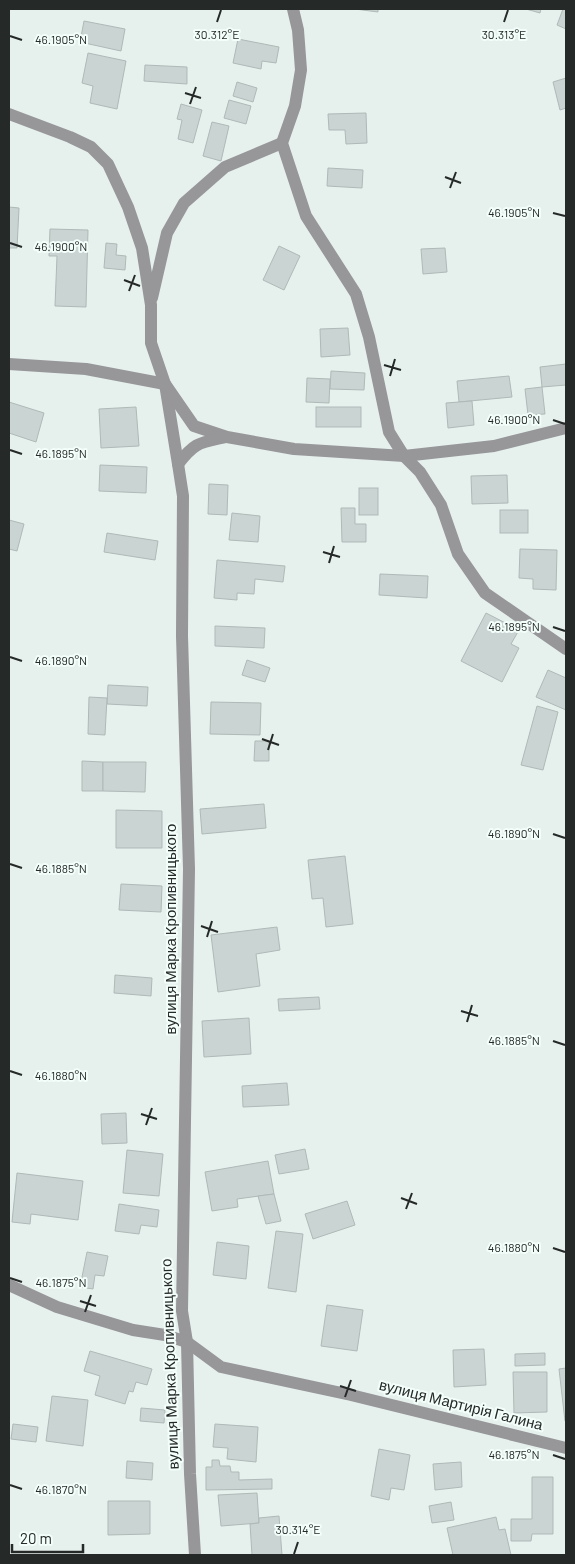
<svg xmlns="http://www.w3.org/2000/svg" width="575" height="1564" viewBox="0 0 575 1564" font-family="Barlow,sans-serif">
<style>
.building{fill:#cad4d2;stroke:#afb9b7}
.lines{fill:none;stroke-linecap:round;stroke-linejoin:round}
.minor{stroke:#979699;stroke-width:12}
.ticks{fill:none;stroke:#252928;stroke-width:2}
.labels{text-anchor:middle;stroke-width:4;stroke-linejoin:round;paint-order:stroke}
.street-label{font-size:15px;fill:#252928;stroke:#f3fefb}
.ticks-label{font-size:12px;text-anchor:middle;fill:#252928;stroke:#f3fefb;stroke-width:4;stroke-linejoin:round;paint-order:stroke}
</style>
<rect width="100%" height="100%" fill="#e6f1ee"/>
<g class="building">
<path d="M355 9H378V12Z"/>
<path d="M526 9H541L540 13Z"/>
<path d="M563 9H566V29L557 25Z"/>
<path d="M84 21 125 29 121 51 80 42Z"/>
<path d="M238 39 279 47 276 63 262 61 261 69 233 63Z"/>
<path d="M88 53 126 61 117 109 90 103 93 86 82 83Z"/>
<path d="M145 65 187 67V84L144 81Z"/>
<path d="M566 78V108L560 110 553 82Z"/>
<path d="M237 82 257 88 253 102 233 96Z"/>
<path d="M229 100 251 106 246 124 224 118Z"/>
<path d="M181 104 202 110 193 143 178 139 182 120 177 119Z"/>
<path d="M366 113 367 143 346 144 345 130H329L328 114Z"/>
<path d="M212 122 229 126 221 161 203 156Z"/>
<path d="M328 168 363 170 362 188 327 186Z"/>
<path d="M9 207 19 208 17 248H9Z"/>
<path d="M50 229 88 230 86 307 55 306 57 256H49Z"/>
<path d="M106 243 117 244 116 255 126 256 125 270 104 268Z"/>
<path d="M279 246 300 256 284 290 263 280Z"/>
<path d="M445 248 447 272 423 274 421 249Z"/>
<path d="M348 328 350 355 321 357 320 329Z"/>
<path d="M566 364V386V385L542 387 540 367Z"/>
<path d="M331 371 365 373 364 390 330 389Z"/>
<path d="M509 376 512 397 459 402 457 381Z"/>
<path d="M307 378 330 379 329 403 306 402Z"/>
<path d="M542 387 545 414 528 415 525 389Z"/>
<path d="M472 401 474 425 448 428 446 403Z"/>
<path d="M9 402 44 413 36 442 9 433Z"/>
<path d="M136 407 139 446 101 448 99 409Z"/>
<rect x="316" y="407" width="45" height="20"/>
<path d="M100 465 147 467 146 493 99 491Z"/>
<path d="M507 475 508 503 472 504 471 476Z"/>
<path d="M209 484 228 485 227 515 208 514Z"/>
<rect x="359" y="488" width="19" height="27"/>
<path d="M341 508H355V524H366V542H342Z"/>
<rect x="500" y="510" width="28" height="23"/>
<path d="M232 513 260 516 258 542 229 540Z"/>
<path d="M9 520 24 524 17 551 9 549Z"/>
<path d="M107 533 158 541 155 560 104 552Z"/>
<path d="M520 549 557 550 556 590 533 589V579L519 578Z"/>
<path d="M217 560 285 566 283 582 255 579 254 594 237 593V600L214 598Z"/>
<path d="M380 574 428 576 427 598 379 595Z"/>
<path d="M486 613 519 630 511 644 519 648 502 682 461 661Z"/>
<path d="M215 626 265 628 264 648 215 646Z"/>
<path d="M247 660 270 668 265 682 242 675Z"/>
<path d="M548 670 566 678V710L536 697Z"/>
<path d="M108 685 148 687 147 706 107 704Z"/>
<path d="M89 697 107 698 105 735 88 734Z"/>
<path d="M211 702 261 703 260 735 210 734Z"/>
<path d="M537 706 558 712 543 770 521 765Z"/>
<path d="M255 741H269V761H254Z"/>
<path d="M82 761 103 762V791H82Z"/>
<path d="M103 762H146L145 792 103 791Z"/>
<path d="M264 804 266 828 202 834 200 809Z"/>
<path d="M116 810 162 811V848H116Z"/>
<path d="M345 856 353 924 326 927 323 898 312 899 308 860Z"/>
<path d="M121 884 162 886 161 912 119 910Z"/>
<path d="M277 927 280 950 256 954 260 986 218 992 211 935Z"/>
<path d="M115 975 152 978 151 996 114 993Z"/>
<path d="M319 997 320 1009 279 1011 278 999Z"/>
<path d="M249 1018 251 1054 204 1057 202 1021Z"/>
<path d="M287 1083 289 1105 243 1107 242 1086Z"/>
<path d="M126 1113 127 1143 102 1144 101 1114Z"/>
<path d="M305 1149 309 1169 279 1174 275 1155Z"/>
<path d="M127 1150 163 1154 159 1196 123 1193Z"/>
<path d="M268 1161 274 1194 237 1199 238 1207 212 1211 205 1172Z"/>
<path d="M17 1173 83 1181 78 1220 31 1214 30 1224 12 1222Z"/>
<path d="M274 1194 281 1221 266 1224 258 1196Z"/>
<path d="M347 1201 355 1225 313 1239 305 1214Z"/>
<path d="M119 1204 159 1210 157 1227 141 1225 139 1234 115 1231Z"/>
<path d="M276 1231 303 1234 296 1292 268 1288Z"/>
<path d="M217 1242 249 1246 246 1279 213 1275Z"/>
<path d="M87 1252 108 1256 104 1276 95 1275 93 1289 80 1287Z"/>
<path d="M327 1305 363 1310 357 1351 321 1346Z"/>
<path d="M484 1349 486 1385 454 1387 453 1350Z"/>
<path d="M90 1351 152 1369 147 1385 136 1382 133 1392 129 1391 125 1404 95 1395 100 1376 84 1371Z"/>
<path d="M545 1353V1365L515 1366V1354Z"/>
<path d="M566 1368V1421H565L559 1369Z"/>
<path d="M513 1372H547V1412L514 1413Z"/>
<path d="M52 1396 88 1400 83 1446 46 1441Z"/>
<path d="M141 1408 165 1410 164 1423 140 1421Z"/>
<path d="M13 1424 38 1427 36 1442 11 1439Z"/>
<path d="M215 1424 258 1427 256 1462 227 1459 228 1448 213 1447Z"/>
<path d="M379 1449 410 1455 404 1490 391 1488 389 1500 371 1496Z"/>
<path d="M212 1460H219L220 1466H230L231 1472H239V1480L272 1479V1489L206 1490V1467H212Z"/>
<path d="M127 1461 153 1463 152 1480 126 1478Z"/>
<path d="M461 1462 462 1487 435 1490 433 1464Z"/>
<path d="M532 1477H553V1534H532L531 1541H511V1519H532Z"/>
<path d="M257 1493 259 1523 221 1526 218 1495Z"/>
<path d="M108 1501H150V1534L108 1535Z"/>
<path d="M451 1502 454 1520 432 1523 429 1506Z"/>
<path d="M279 1516 282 1555H252L250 1524 259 1523V1518Z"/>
<path d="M496 1517 499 1530 505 1529 511 1555H453L447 1528Z"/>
</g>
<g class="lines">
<g class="minor">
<path d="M293 9 298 30 301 70 295 106 282 143 306 216 356 294 369 337 389 432 404 456 420 472 441 505 458 554 485 593 566 649"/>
<path d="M9 114 70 137 91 147 108 164 128 207 142 248 151 305V343L165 384 178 464 183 496 182 636 189 869 182 1311 187 1342 190 1474 195 1555"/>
<path d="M152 298 167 233 184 203 225 167 282 143"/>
<path d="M9 364 86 369 165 384 194 426 227 437 294 449 404 456 494 446 566 428"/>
<path d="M178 464C195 442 199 443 226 437"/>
<path d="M9 1285 57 1307 133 1330 165 1335 187 1342 221 1367 351 1395 566 1448"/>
</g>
</g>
<path class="ticks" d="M217 22 221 10M504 22 508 10M10 36 22 40M185 93 201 98M190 104 196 87M445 177 461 183M450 188 456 172M553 213 565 216M10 243 22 247M124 280 140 286M129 291 135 275M384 365 401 370M390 376 395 359M553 420 565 424M10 450 22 454M323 552 340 557M329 563 334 546M553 627 565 631M10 657 22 661M262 739 279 745M268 750 273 734M553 834 565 838M10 864 22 868M201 926 218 932M207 937 212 921M461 1011 478 1016M467 1022 472 1005M553 1041 565 1045M10 1071 22 1075M141 1114 157 1119M146 1125 152 1108M401 1198 417 1204M406 1209 412 1193M553 1248 565 1252M10 1278 22 1282M80 1301 96 1306M85 1312 91 1295M340 1386 356 1391M345 1397 351 1380M553 1455 565 1459M10 1485 22 1489M294 1554 298 1542"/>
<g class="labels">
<g class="street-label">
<text transform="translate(171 929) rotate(-90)" y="5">вулиця Марка Кропивницького</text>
<text transform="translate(170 1364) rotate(-92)" y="5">вулиця Марка Кропивницького</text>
<text transform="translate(461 1405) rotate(14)" y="5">вулиця Мартирія Галина</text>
</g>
</g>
<g class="ticks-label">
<text x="217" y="39">30.312°E</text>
<text x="504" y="39">30.313°E</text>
<text x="61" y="44">46.1905°N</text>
<text x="514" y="217">46.1905°N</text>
<text x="61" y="251">46.1900°N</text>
<text x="514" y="424">46.1900°N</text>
<text x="61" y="458">46.1895°N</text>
<text x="514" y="631">46.1895°N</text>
<text x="61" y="665">46.1890°N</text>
<text x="514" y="838">46.1890°N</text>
<text x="61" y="873">46.1885°N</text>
<text x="514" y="1045">46.1885°N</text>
<text x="61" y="1080">46.1880°N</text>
<text x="514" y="1252">46.1880°N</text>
<text x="61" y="1287">46.1875°N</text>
<text x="514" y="1459">46.1875°N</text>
<text x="61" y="1494">46.1870°N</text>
<text x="298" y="1534">30.314°E</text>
</g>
<rect width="575" height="1564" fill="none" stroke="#252928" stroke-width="20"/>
<path d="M12 1544v8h71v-8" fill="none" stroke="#252928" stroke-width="2.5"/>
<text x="20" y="1544" font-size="15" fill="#252928" stroke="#f3fefb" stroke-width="4" paint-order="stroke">20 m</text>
</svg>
